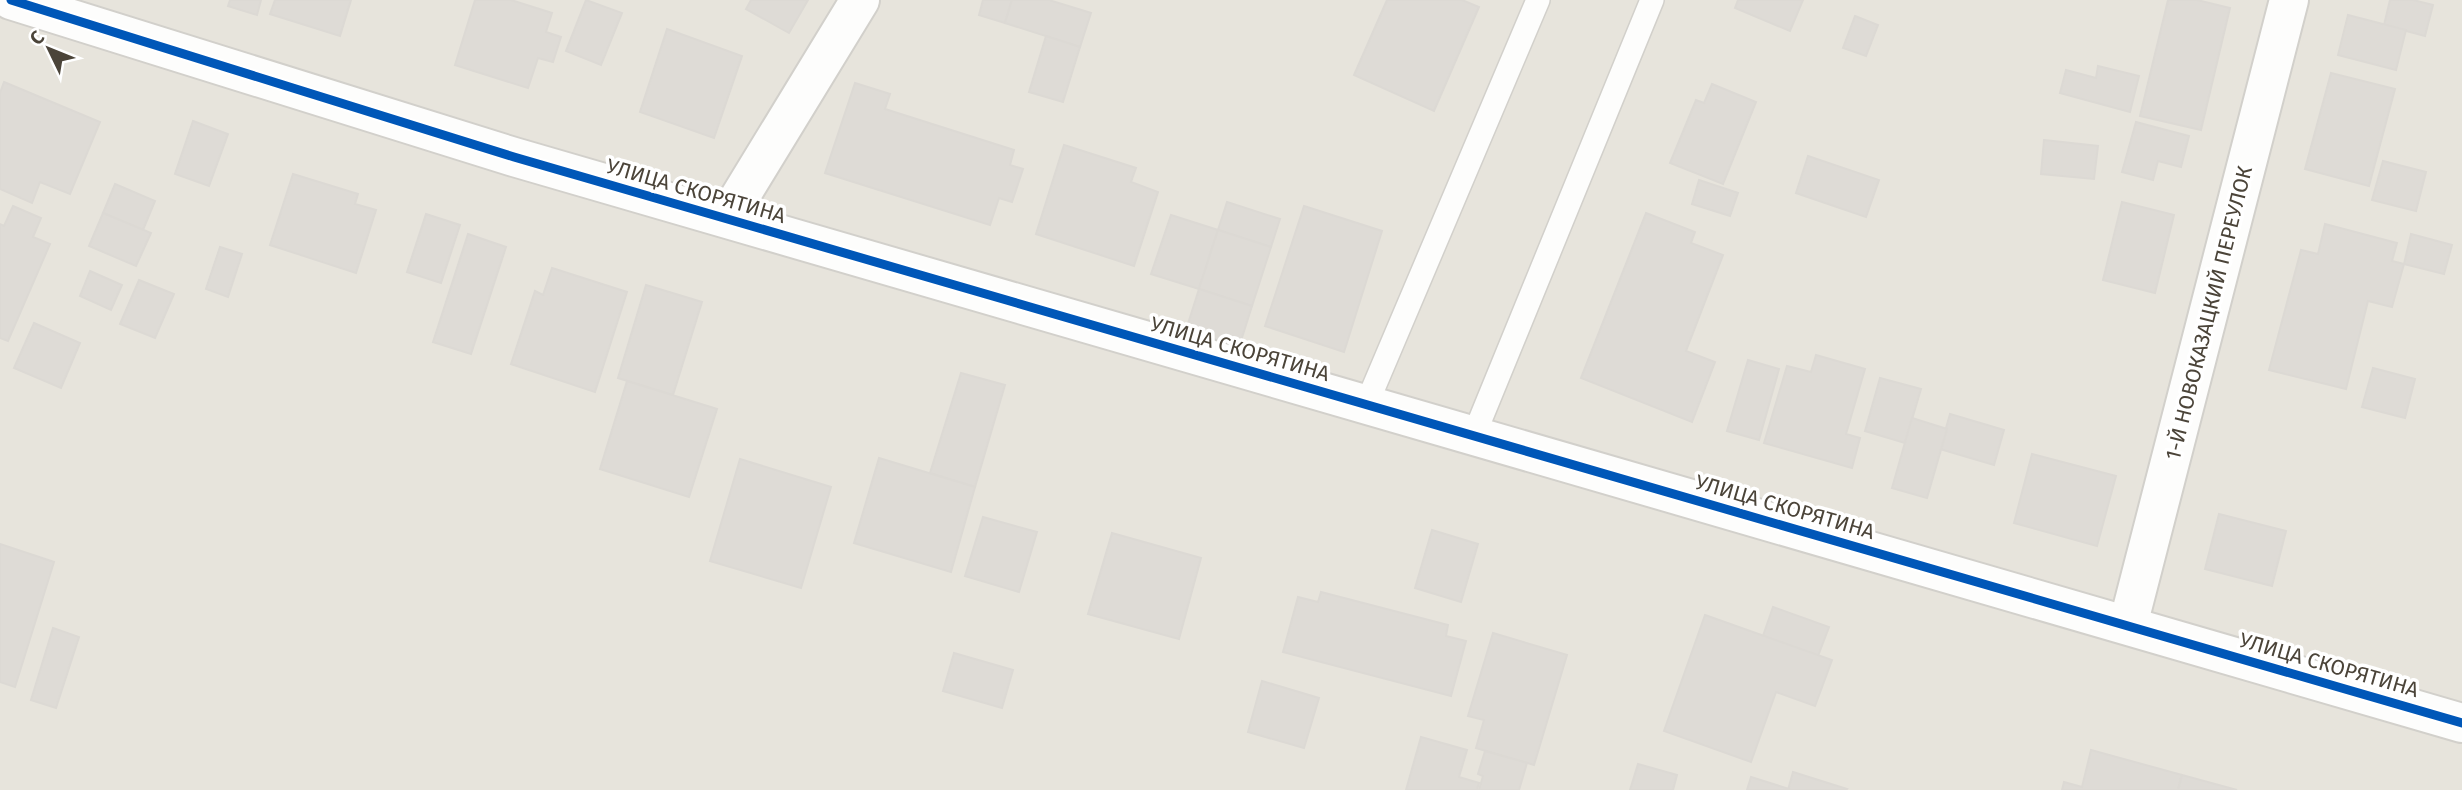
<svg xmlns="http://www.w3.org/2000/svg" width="2462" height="790" viewBox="0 0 2462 790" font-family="'Fira Sans',sans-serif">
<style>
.residential{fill:#e7e4dc}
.building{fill:#dedbd6;stroke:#dcd9d4;stroke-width:2}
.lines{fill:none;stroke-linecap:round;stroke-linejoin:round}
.lane-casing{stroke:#d2d0cb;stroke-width:26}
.street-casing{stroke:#d2d0cb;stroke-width:42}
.lane{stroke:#fdfdfc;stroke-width:23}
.street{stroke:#fdfdfc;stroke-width:38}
.cycleway-casing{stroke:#fff;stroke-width:13}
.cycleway{stroke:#0057b8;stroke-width:9}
.labels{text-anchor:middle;stroke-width:7;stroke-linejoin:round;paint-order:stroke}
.street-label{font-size:21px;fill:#4b4439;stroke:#fff}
</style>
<rect width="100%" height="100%" fill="#f4f2ee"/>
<rect class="residential" x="0" y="0" width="2462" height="790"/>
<g class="building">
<path d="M230 0H261L257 15 228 6Z"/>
<path d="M275 0H351L340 36 270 14Z"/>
<path d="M475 0H511L552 13 546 32 561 37 553 62 538 58 528 88 455 65Z"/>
<path d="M586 0 622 13 601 65 566 51Z"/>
<path d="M751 0H808L789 33 746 9Z"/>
<path d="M983 0H1012L1005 23 979 15Z"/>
<path d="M1012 0H1049L1091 13 1080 47 1005 23Z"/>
<path d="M1387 0H1462L1479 7 1434 111 1354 75Z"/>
<path d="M1738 0H1803L1790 31 1735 8Z"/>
<path d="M2168 0H2197L2230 8 2201 130 2140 116Z"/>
<path d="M2390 0H2413L2433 5 2425 36 2384 25Z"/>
<path d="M2348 15 2406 30 2396 70 2338 55Z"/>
<path d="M1855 16 1878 25 1866 56 1843 48Z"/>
<path d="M667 29 742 56 714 138 640 112Z"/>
<path d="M1046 36 1080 47 1063 102 1029 92Z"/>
<path d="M2098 66 2139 76 2130 112 2060 93 2066 70 2096 78Z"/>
<path d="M2331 73 2395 89 2369 186 2305 169Z"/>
<path d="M4 82 100 122 70 194 40 182 32 203 0 189V93Z"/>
<path d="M855 83 890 94 885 109 1014 150 1010 165 1023 169 1012 202 999 198 990 225 825 173Z"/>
<path d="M1712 84 1756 102 1723 184 1670 163 1696 100 1704 103Z"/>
<path d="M193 121 228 134 209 186 175 174Z"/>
<path d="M2136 122 2189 136 2181 167 2158 161 2153 180 2122 172Z"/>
<path d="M2044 140 2098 146 2094 179 2041 174Z"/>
<path d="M1064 145 1136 168 1131 182 1158 192 1134 266 1036 234Z"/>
<path d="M1808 156 1879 180 1866 217 1796 193Z"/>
<path d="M2383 161 2426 172 2416 211 2372 200Z"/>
<path d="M293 174 358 194 355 204 376 210 356 273 270 245Z"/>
<path d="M1699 180 1738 193 1730 216 1692 204Z"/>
<path d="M115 184 155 201 143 230 103 213Z"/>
<path d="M1227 202 1280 219 1271 247 1218 230Z"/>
<path d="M2122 202 2174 215 2155 293 2103 280Z"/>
<path d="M13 206 41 218 33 237 50 244 8 341 0 338V224L4 226Z"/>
<path d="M1304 206 1382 231 1344 352 1265 326Z"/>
<path d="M103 213 151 233 136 266 89 246Z"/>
<path d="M1646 213 1695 232 1691 243 1723 255 1686 351 1715 362 1692 422 1581 378Z"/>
<path d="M426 214 460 225 441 283 407 272Z"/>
<path d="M1171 215 1218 230 1199 289 1151 274Z"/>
<path d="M2325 224 2397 243 2392 261 2404 264 2392 307 2368 301 2346 389 2269 370 2301 250 2318 254Z"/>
<path d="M1218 230 1271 247 1252 306 1199 289Z"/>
<path d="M468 234 506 247 471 354 433 342Z"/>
<path d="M2411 234 2452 245 2444 274 2404 264Z"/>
<path d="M220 247 242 254 228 297 206 289Z"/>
<path d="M552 268 627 292 595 392 511 364 535 291 543 295Z"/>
<path d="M90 271 122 285 111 310 80 296Z"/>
<path d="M139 280 174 294 155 338 120 324Z"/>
<path d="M646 285 702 302 673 395 618 378Z"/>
<path d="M1199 289 1252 306 1239 347 1186 330Z"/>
<path d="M34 323 80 343 61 388 14 368Z"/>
<path d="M1816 355 1865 369 1846 434 1860 438 1852 468 1764 443 1787 366 1811 372Z"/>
<path d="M1748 360 1779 369 1759 440 1727 431Z"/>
<path d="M2373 368 2415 379 2405 418 2362 407Z"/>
<path d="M961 373 1005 385 975 487 930 473Z"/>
<path d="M1880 378 1921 389 1905 443 1865 431Z"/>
<path d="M627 381 717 409 689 497 600 469Z"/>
<path d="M1950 414 2004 430 1994 465 1940 449Z"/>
<path d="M1912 418 1947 429 1927 498 1892 488Z"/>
<path d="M2032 454 2116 476 2097 546 2014 523Z"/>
<path d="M879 458 975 487 951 572 854 543Z"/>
<path d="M740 459 831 487 801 588 710 561Z"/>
<path d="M2219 514 2286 531 2272 586 2205 569Z"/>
<path d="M983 517 1037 532 1019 592 965 576Z"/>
<path d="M1432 530 1478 544 1461 602 1415 588Z"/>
<path d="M1112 533 1201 558 1179 639 1088 614Z"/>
<path d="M0 544 54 562 15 687 0 682Z"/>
<path d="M1321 592 1448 625 1446 636 1466 641 1451 696 1283 652 1298 597 1318 602Z"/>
<path d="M1773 607 1829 627 1818 656 1763 636Z"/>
<path d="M1705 615 1832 660 1815 706 1776 692 1751 762 1664 731Z"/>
<path d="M53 628 79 637 56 708 31 700Z"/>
<path d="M1493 633 1567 655 1534 765 1476 748 1484 720 1468 716Z"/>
<path d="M954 653 1013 670 1002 708 943 691Z"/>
<path d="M1262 681 1319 698 1304 748 1248 732Z"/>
<path d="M1421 737 1467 750 1459 777 1479 783 1477 790H1406Z"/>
<path d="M2091 750 2182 775 2178 790H2062L2064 782 2082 787Z"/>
<path d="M1485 751 1527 763 1519 790H1479L1483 776 1478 774Z"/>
<path d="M1638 764 1677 775 1673 790H1630Z"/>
<path d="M1793 772 1847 789 1846 790H1788Z"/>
<path d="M2182 775 2237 790H2178Z"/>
<path d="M1751 777 1789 789 1788 790H1747Z"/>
</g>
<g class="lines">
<defs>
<g id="lane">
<path d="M1367 403 1538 0"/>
<path d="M1474 435 1652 0"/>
</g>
<g id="street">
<path d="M11 0 514 157 2462 723"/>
<path d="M727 218 860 0"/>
<path d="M2128 625 2289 0"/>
</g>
</defs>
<use href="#lane" class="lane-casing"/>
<use href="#street" class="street-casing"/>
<use href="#lane" class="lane"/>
<use href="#street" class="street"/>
<defs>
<path id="cycleway" d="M11 0 514 157 2462 723"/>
</defs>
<use href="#cycleway" class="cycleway-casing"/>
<use href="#cycleway" class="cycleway"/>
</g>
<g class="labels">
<g class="street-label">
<text transform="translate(696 191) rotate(16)" y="7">УЛИЦА СКОРЯТИНА</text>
<text transform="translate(2209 313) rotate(-76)" y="7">1-Й НОВОКАЗАЦКИЙ ПЕРЕУЛОК</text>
<text transform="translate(1240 349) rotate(16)" y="7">УЛИЦА СКОРЯТИНА</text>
<text transform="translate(1785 507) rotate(16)" y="7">УЛИЦА СКОРЯТИНА</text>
<text transform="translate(2329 665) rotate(16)" y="7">УЛИЦА СКОРЯТИНА</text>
</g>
</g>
<g transform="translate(49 49) rotate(313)" stroke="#ffffff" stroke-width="5" paint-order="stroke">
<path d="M0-5L12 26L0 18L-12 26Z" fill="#4b4439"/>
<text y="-10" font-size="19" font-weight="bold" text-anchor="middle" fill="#4b4439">С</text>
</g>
</svg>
